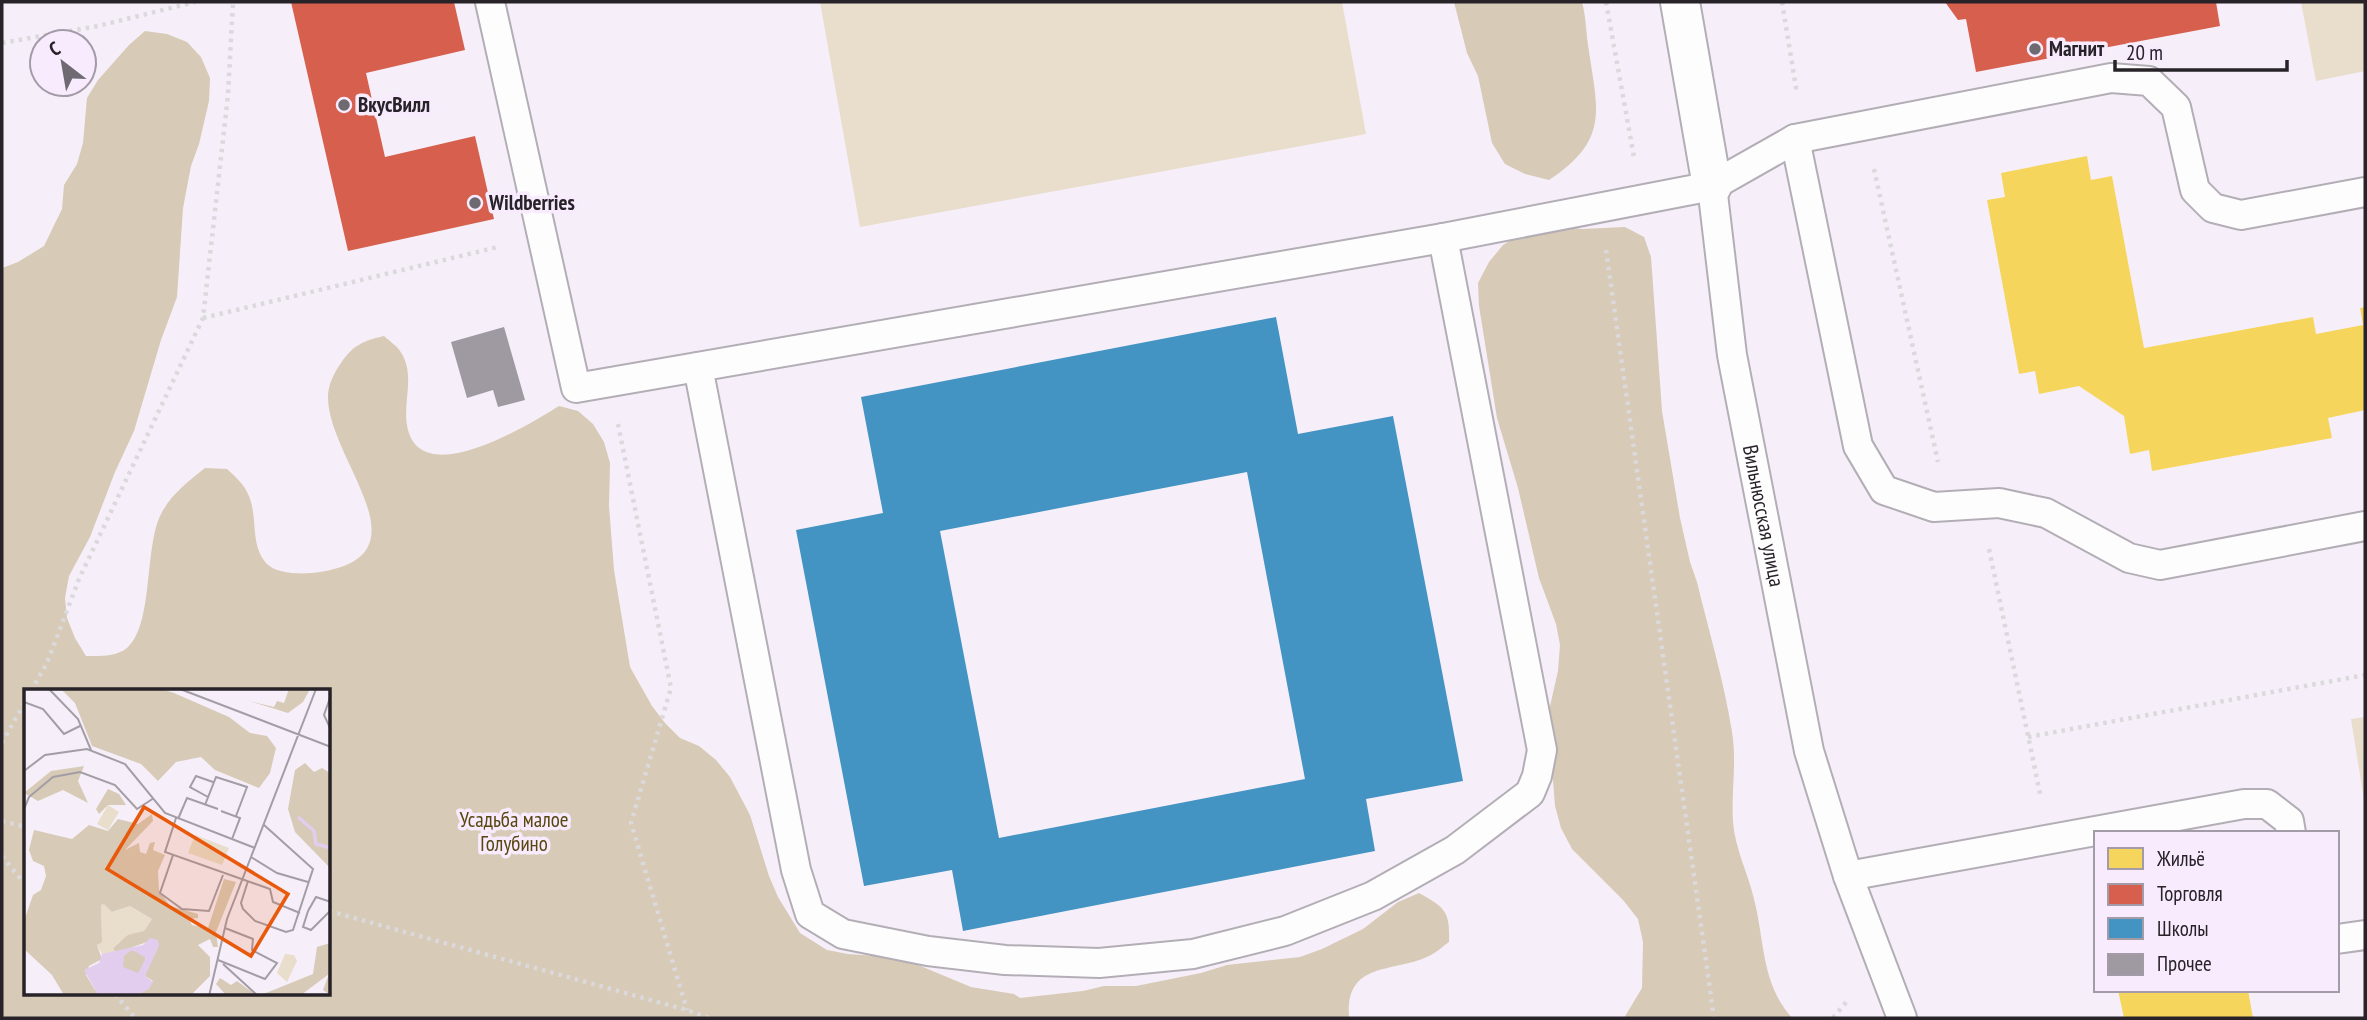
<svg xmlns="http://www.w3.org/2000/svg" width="2367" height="1020" viewBox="0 0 2367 1020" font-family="'PT Sans Narrow',sans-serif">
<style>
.green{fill:#e9ddcb}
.forest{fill:#d7cab6;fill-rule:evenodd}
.homes{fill:#f6d55c}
.shops{fill:#d6604d}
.schools{fill:#4393c3;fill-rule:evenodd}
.building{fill:#9f9aa2}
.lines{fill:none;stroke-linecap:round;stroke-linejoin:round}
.lane-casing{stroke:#b3aeb6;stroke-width:32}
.street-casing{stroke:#b3aeb6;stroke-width:42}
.path{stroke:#dbd9dc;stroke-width:4.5;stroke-dasharray:3.5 5;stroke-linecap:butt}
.lane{stroke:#fefdfe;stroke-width:28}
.street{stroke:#fefdfe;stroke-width:38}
.poi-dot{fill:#6f6a72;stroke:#f7ebfd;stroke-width:2.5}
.labels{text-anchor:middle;stroke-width:7;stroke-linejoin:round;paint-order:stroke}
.poi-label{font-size:21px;font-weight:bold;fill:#272329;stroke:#f7ebfd;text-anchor:start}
.street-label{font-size:21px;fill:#272329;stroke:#f7ebfd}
.park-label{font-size:21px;fill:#58460e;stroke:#f7ebfd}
.inset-river{fill:none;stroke:#e2cdee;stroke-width:3.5}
.inset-road{fill:none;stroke:#a39da6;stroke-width:2}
.view{fill:#e8590c;fill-opacity:0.15;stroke:#e8590c;stroke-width:3.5}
.inset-edge{fill:none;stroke:#272329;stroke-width:3.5}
</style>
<rect width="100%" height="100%" fill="#f6eff9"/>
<g class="green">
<path d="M820 2H1342L1366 134 860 227Z"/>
<path d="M2301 2H2365V71L2316 81Z"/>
<path d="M2365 717V806L2351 719Z"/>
</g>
<g class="forest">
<path d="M1454 2H1582C1586 17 1586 31 1588 45 1597 109 1611 139 1549 180L1525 174 1505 164 1492 143 1478 76 1467 53Z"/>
<path d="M145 31 167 34 187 42 201 57 210 78 209 101 199 144 191 166 183 208 177 297 161 340 134 431 115 472 90 537 69 576 65 598 67 618 75 638 86 656C100 656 116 657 127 648 154 625 144 547 161 514 171 494 188 482 205 468L227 469C238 479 247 487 251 502 257 523 251 545 266 563 276 574 298 574 312 573 436 559 328 462 328 397 328 385 334 373 341 363 353 345 363 341 384 336 389 341 396 345 400 351 417 375 401 404 408 430 424 490 530 424 559 406L578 411 593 424 604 442 610 463 609 506 614 570 630 667 652 706 665 723 680 738 699 746 716 760 730 777 750 815 769 876 778 897 800 933 827 950 848 954 891 957 911 962 971 987 1014 994 1020 998 1083 991 1104 986H1136L1201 973 1227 965 1300 957 1322 949 1363 929 1398 902 1419 893C1446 908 1450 912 1449 942 1443 946 1437 952 1431 955 1395 974 1345 959 1349 1018H2V268L18 262 44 246 62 209 64 185 77 164 83 143 87 98 98 80 129 45ZM26 691H329V994H26Z"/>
<path d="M1560 226 1582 229 1625 227 1644 237 1651 257 1662 411 1680 518 1690 562 1697 582C1709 632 1724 681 1732 732 1737 763 1731 792 1733 822 1735 849 1748 873 1754 899 1765 942 1761 983 1792 1018H1624L1642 988 1643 942 1638 919 1623 900 1572 849 1561 828 1555 806 1548 715 1558 671 1560 645 1556 624 1539 578 1518 488 1497 418 1479 306 1478 283 1489 262 1503 245 1521 234Z"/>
</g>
<g class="homes">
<path d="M2087 156 2091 180 2112 176 2144 348 2313 317 2316 334 2363 325 2360 308 2365 307V410L2328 418 2332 438 2152 471 2149 450 2130 454 2124 416 2079 386 2039 394 2035 371 2019 374 1987 200 2005 197 2001 173Z"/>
<path d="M2118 990H2248L2253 1018H2124Z"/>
</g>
<g class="shops">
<path d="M291 2H454L465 50 366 73 385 157 475 136 494 219 348 251Z"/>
<path d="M1945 2H2216L2220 26 1976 72 1966 19 1958 20Z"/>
</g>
<path class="schools" d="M1276 317 1298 434 1393 416 1463 781 1366 799 1375 851 963 931 952 870 864 886 796 530 883 513 861 397ZM1247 472 1305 779 999 838 940 531Z"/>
<path class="building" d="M504 327 525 400 498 407 493 390 467 398 451 342Z"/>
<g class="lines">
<defs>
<g id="lane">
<path d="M490 2 576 388 1443 238 1712 186 1795 139 2111 78 2149 81 2176 107 2195 190 2213 208 2241 215 2365 192"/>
<path d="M1795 139 1858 446 1884 490 1934 507 1999 503 2046 513 2129 558 2160 565 2365 526"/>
<path id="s1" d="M1712 186 1732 355 1809 751 1848 876 1902 1018"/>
<path d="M698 367 796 870 810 914 843 934 928 951 1005 960 1099 963 1193 954 1285 931 1373 896 1455 850 1530 793 1537 776 1542 750 1443 238"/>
<path d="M1848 876 2244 804H2267L2289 821 2291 833"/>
<path d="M2337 939 2365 935"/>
</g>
<path id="street" d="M1680 2 1712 186"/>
</defs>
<use href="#lane" class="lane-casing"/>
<use href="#street" class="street-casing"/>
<g class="path">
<path d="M1606 2 1634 157"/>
<path d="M1782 2 1797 94"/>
<path d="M2 43 98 26 195 2"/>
<path d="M1874 169 1938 462"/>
<path d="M1606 250 1714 1018"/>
<path d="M203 318 498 247"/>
<path d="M618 424 671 688 631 823 687 1010"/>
<path d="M1989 549 2041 798"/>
<path d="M31 691 47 663 79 579 203 318 228 95 233 2"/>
<path d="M2028 737 2365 675"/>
<path d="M2 743 26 700"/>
<path d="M2 821 26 827"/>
<path d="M2 856 26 886"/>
<path d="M329 911 687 1010 709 1018"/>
<path d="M115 994 135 1018"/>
<path d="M1833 1018 1848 1000"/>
</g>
<use href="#lane" class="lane"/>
<use href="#street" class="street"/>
</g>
<g class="poi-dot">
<circle cx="2035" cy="49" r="7"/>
<circle cx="344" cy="105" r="7"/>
<circle cx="475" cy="203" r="7"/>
</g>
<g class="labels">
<g class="poi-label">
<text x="2049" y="56">Магнит</text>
<text x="358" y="112">ВкусВилл</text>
<text x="489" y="210">Wildberries</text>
</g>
<g class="street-label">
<text dy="7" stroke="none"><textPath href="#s1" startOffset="334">Вильнюсская улица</textPath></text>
</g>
<g class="park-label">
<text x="514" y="827">Усадьба малое<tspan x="514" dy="24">Голубино</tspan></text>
</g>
</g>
<g transform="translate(24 689)">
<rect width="306" height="306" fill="#f6eff9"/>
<path d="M84 116 95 123 84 141 73 135ZM171 146 205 159 198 176 164 164ZM80 215 89 223 106 217 128 230 120 242 94 254 89 259 92 264 78 265 73 256 78 252 77 216ZM261 265 270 266 273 272 263 293 253 284Z" fill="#e9ddcb"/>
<path d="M37 0H137L150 4 205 28 226 44 243 47 252 59 246 84 235 99 191 81 177 68 152 73 134 92 117 75 68 57 51 14ZM265 0H286L279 13 264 24 225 12 250 18 253 12 260 14ZM281 74 290 83 298 79 306 84V179L271 143 264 120 271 81ZM60 77 54 92 64 114 39 101 14 112 0 104 27 82ZM84 100 95 105 102 116H84L75 125 72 120ZM128 125 129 132 101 161 115 154 116 163 122 165 126 154 131 153 129 161 141 166 134 182 135 201 146 217 174 225V229L165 230 168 236 184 239 200 190 212 193 192 243 194 258H189L186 250 174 256 186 268V287L167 306H114L129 292 121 287 129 263 123 253 92 264 89 259 104 246 120 242 128 230 106 217 88 223 80 215 77 216 78 253 73 256 78 270 65 277 62 286 71 301 83 306H40L28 286 0 260V232L9 206 17 201 22 187 20 177 9 172 5 161 10 141 48 150 65 136 84 142 94 130 114 135ZM306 254V306L299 301 305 285 277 306H237L289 285 293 258ZM98 273a12 12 0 1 1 24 0a12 12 0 1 1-24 0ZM196 289 207 296 213 292 232 306H202L192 295Z" fill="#d7cab6"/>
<path d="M126 249 134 251 135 257 121 287 129 293 125 300 114 306H74L60 281 75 274 78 265 119 256ZM108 261 122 269 114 284 99 278 100 267Z" fill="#e2cdee" fill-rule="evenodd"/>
<path class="inset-river" d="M274 128 290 142 292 155 307 159"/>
<path class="inset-road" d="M25 0 54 30 67 61M156 0 307 58M307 6 300 26 307 41M0 13 19 20 40 45 56 37M0 82 21 66 63 60 101 75 141 124 231 159M184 108 166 98 172 87 189 93M181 116 192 88 223 98 212 127M0 120 5 108 29 88 56 83 91 96 113 120 130 109M197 122 216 129 208 150M152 129 141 163 246 200 249 213 276 224M154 130 163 109 194 120M149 166 136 204 158 220 185 222 199 186M227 168 253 184 284 193M224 192 217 214 219 220 231 232 262 243 269 241 289 180 240 136M284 222 279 238 287 241 307 221M284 222 292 208 307 213M194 271 241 290 253 274 228 261 229 250 201 239M199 275 234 307M185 307 203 230 292 0"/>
<path class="view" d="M120 118 264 205 227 267 83 180Z"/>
<rect width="306" height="306" class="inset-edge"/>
</g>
<rect width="2367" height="1020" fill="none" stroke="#272329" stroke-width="7"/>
<rect x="2094" y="831" width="245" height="161" fill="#f7ebfd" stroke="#a49ba8" stroke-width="2"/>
<rect x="2108" y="848" width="35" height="21" fill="#f6d55c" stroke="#a49ba8" stroke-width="2"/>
<text x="2157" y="866" font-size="21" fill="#272329">Жильё</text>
<rect x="2108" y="884" width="35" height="21" fill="#d6604d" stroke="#a49ba8" stroke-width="2"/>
<text x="2157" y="901" font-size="21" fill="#272329">Торговля</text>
<rect x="2108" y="918" width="35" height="21" fill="#4393c3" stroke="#a49ba8" stroke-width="2"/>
<text x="2157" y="936" font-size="21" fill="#272329">Школы</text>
<rect x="2108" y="954" width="35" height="21" fill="#9f9aa2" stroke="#a49ba8" stroke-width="2"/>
<text x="2157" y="971" font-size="21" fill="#272329">Прочее</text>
<g transform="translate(63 63) rotate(329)"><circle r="33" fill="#f7ebfd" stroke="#a49ba8" stroke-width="2"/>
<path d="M0-5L12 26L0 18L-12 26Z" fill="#6f6a72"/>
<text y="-10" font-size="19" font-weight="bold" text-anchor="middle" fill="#272329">С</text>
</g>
<path d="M2115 60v10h172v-10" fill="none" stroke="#272329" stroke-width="3.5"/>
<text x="2126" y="60" font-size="21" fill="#272329" stroke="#f7ebfd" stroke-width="5" paint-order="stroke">20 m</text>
</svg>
